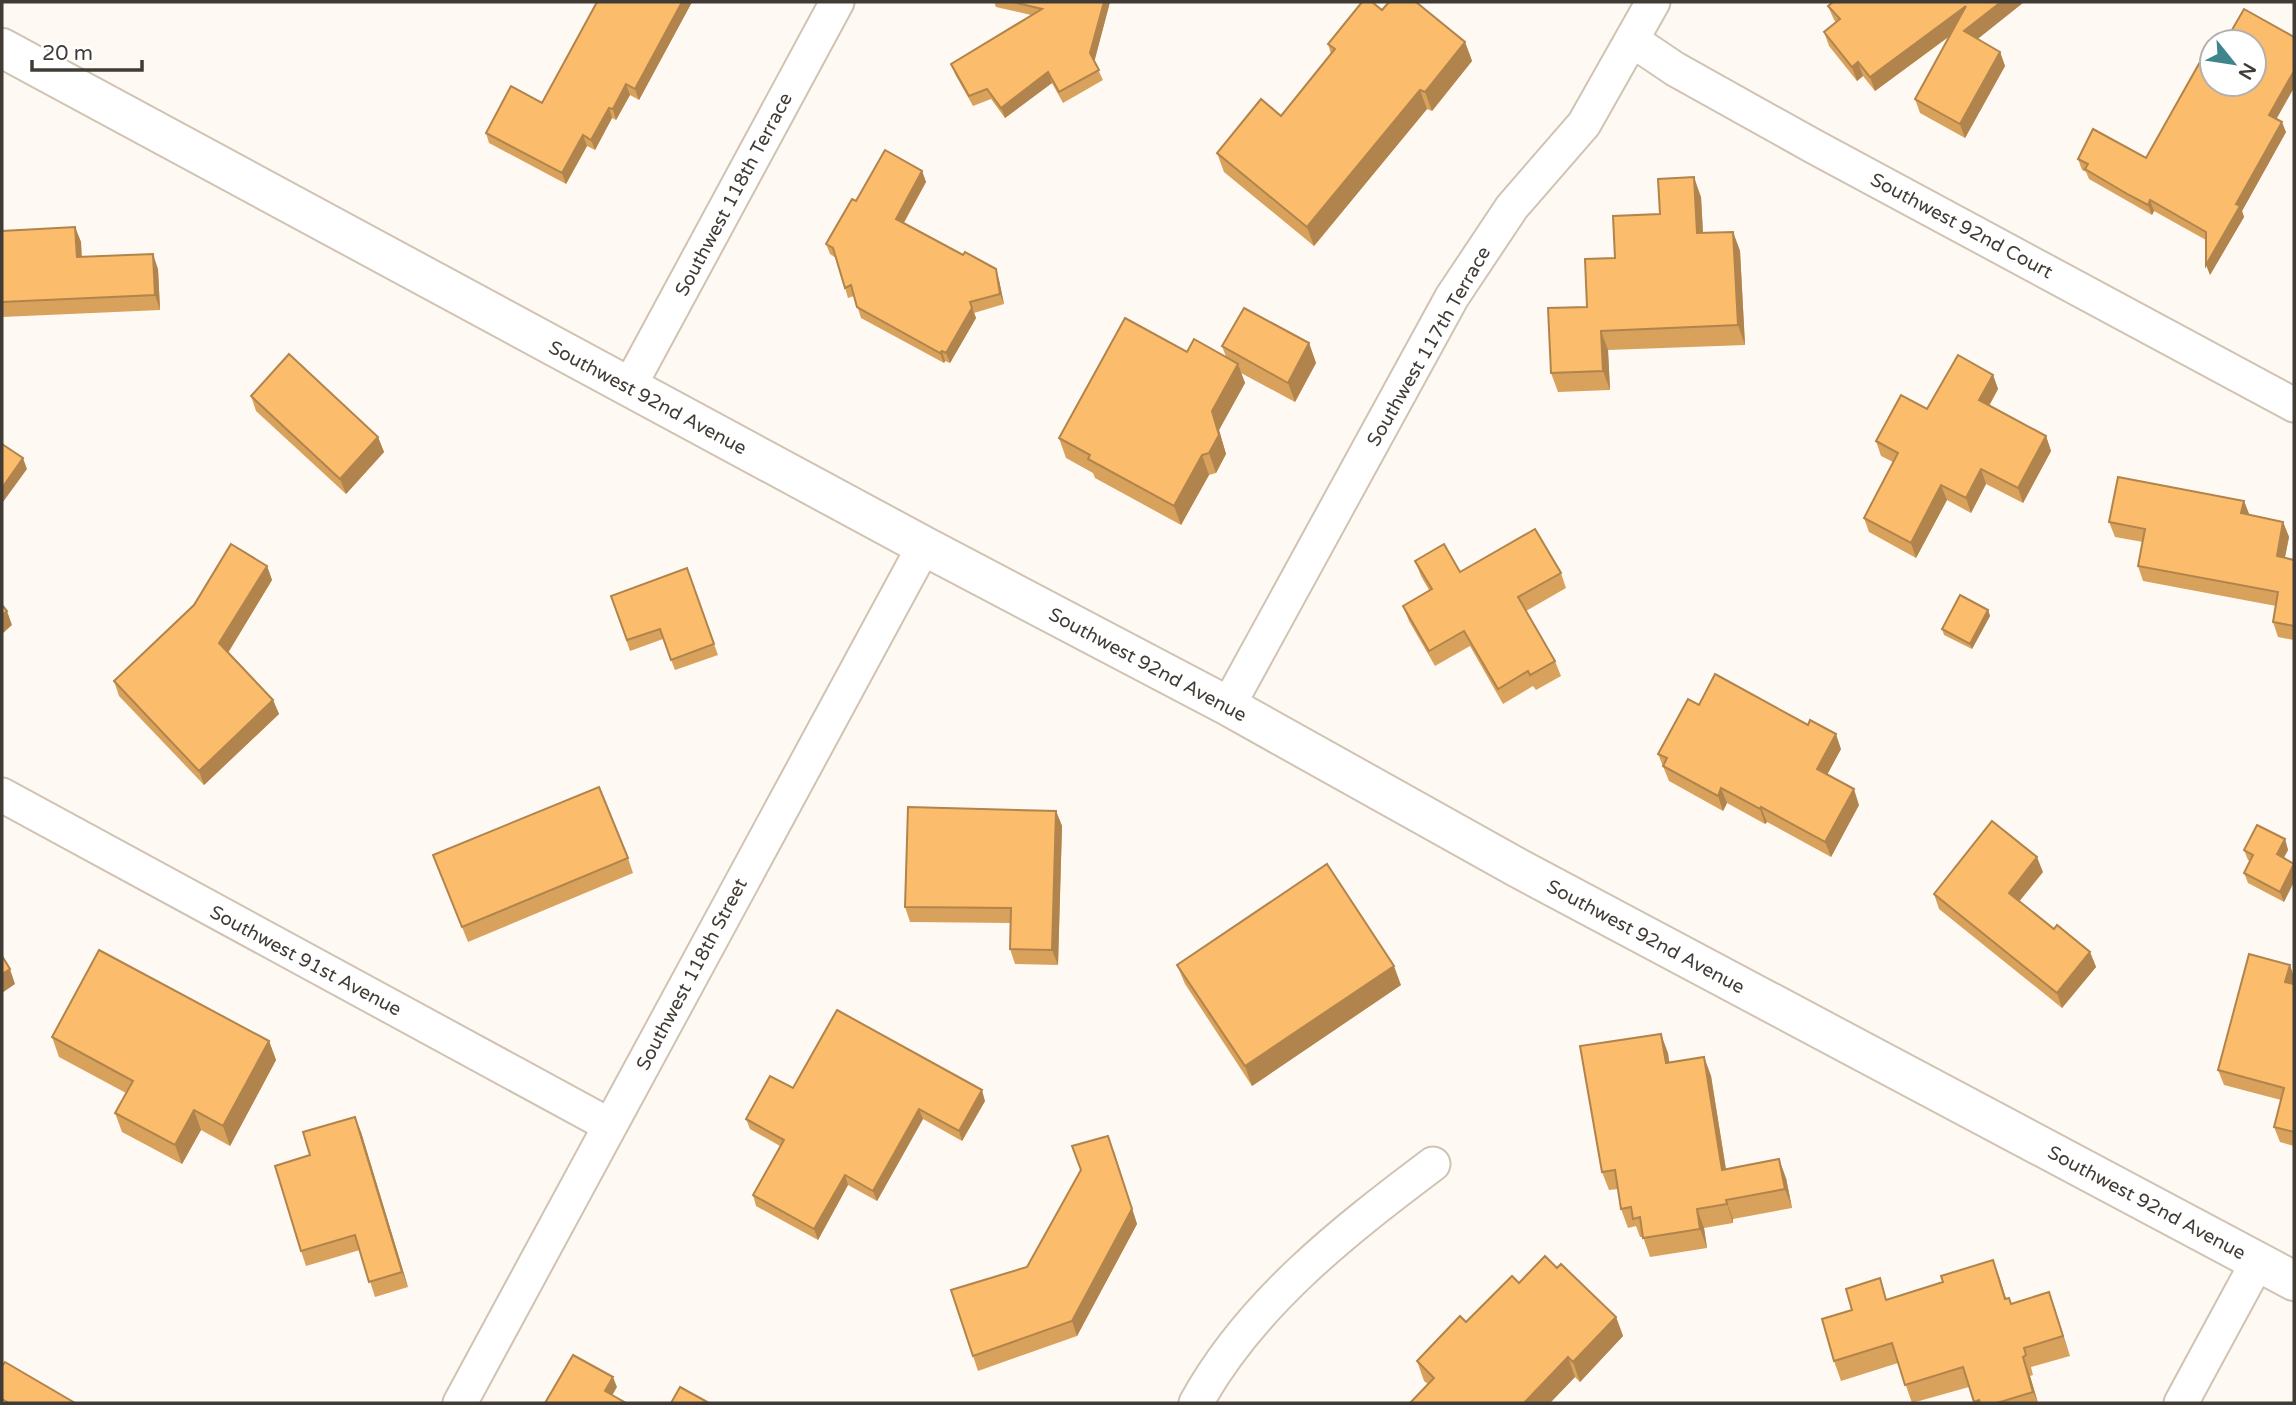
<svg xmlns="http://www.w3.org/2000/svg" width="2296" height="1405" viewBox="0 0 2296 1405" font-family="'Varela Round',sans-serif">
<style>
.lines{fill:none;stroke-linecap:round;stroke-linejoin:round}
.minor-casing{stroke:#d0c3b3;stroke-width:37}
.tertiary-casing{stroke:#d0c3b3;stroke-width:42}
.minor{stroke:#fff;stroke-width:33}
.tertiary{stroke:#fff;stroke-width:38}
.wall{fill:#d8a25d}
.shaded-wall{fill:#b0844c}
.building{fill:#fbbc6c;stroke:#b0844c;stroke-width:2}
.labels{text-anchor:middle;stroke-width:5;stroke-linejoin:round;paint-order:stroke}
.street-label{font-size:19px;fill:#413b35;stroke:#fff}
</style>
<rect width="100%" height="100%" fill="#fff9f3"/>
<g class="lines">
<defs>
<g id="minor">
<path d="M1632 40 1675 69 1813 146 2294 405"/>
<path d="M629 387 837 2"/>
<path d="M1228 706 1452 297 1512 207 1584 124 1653 2"/>
<path d="M2 795 609 1125"/>
<path d="M460 1403 924 546"/>
<path d="M1196 1403C1251 1303 1344 1231 1433 1164"/>
<path d="M2181 1403 2258 1261"/>
</g>
<path id="tertiary" d="M2 48 924 546 1228 706 1518 868 2294 1281"/>
</defs>
<use href="#minor" class="minor-casing"/>
<use href="#tertiary" class="tertiary-casing"/>
<use href="#minor" class="minor"/>
<use href="#tertiary" class="tertiary"/>
</g>
<g class="wall">
<path d="M692 2 639 100 630 95 616 120 612 118 595 150 587 146 566 184 489 143 486 133 542 103Z"/>
<path d="M994 2H1110L1094 61 1103 80 1063 103 1052 83 1005 118 991 99 973 106 955 74 951 64 1031 15 996 7Z"/>
<path d="M1833 2H2024L1977 39 2000 52 2005 66 1965 138 1920 113 1915 99 1950 36 1875 91 1863 76 1857 81 1829 46 1824 32 1836 22 1834 20 1828 6Z"/>
<path d="M1382 10 1465 42 1472 61 1432 111 1427 109 1314 246 1224 172 1217 153 1281 116 1331 54 1328 44Z"/>
<path d="M2210 68 2277 119 2286 132 2242 211 2244 217 2210 275 2206 240 2154 211 2152 215 2089 179 2086 172 2082 170 2078 159 2146 158Z"/>
<path d="M922 171 926 182 904 223 999 280 1004 304 974 313 976 318 950 363 945 361 944 363 861 318 854 296 848 298 836 258 830 254 826 244 856 201Z"/>
<path d="M1701 197 1703 233 1733 232 1740 251 1745 345 1608 350 1610 390 1558 392 1551 373 1615 258 1660 214Z"/>
<path d="M75 227 81 242 82 257 158 269 160 310 2 317V231Z"/>
<path d="M1309 343 1316 363 1295 402 1241 373 1245 383 1219 430 1226 454 1216 473 1209 475 1181 525 1095 478 1093 473 1066 458 1059 438 1187 352 1226 357 1222 346Z"/>
<path d="M1993 375 1998 389 1989 406 2046 436 2051 451 2023 503 1986 484 1971 513 1947 500 1916 558 1869 532 1864 518 1893 462 1881 456 1876 441 1927 409Z"/>
<path d="M251 396 378 437 384 452 346 494 256 411Z"/>
<path d="M2244 501 2249 515 2283 522 2289 537 2285 558 2294 560V640L2278 637 2273 622 2276 606 2143 581 2138 566 2143 542 2115 537 2109 522Z"/>
<path d="M1415 561 1460 572 1561 573 1566 588 1526 611 1555 661 1561 676 1536 690 1533 686 1503 704 1470 646 1435 666 1409 621 1403 606 1429 590 1421 576Z"/>
<path d="M267 566 272 580 228 652 273 700 279 714 204 785 119 696 114 681Z"/>
<path d="M687 568 718 655 675 670 663 639 630 651 611 596Z"/>
<path d="M1988 610 1990 616 1972 649 1944 635 1942 629Z"/>
<path d="M1841 749 1827 775 1859 805 1831 857 1767 822 1765 824 1727 803 1723 811 1669 781 1658 754Z"/>
<path d="M1056 811 1062 826 1058 965 1015 964 1010 949V923L910 922 905 907Z"/>
<path d="M2285 839 2288 850 2284 858V902L2248 883 2244 873 2250 861 2248 860 2244 850Z"/>
<path d="M433 855 628 858 633 873 468 942Z"/>
<path d="M2043 872 2019 901 2054 929 2090 952 2096 967 2062 1008 1939 909 1934 894Z"/>
<path d="M1177 965 1401 985 1252 1086 1185 984Z"/>
<path d="M2290 965 2294 978V1146L2280 1142 2274 1127 2281 1100 2224 1085 2218 1070Z"/>
<path d="M52 1037 269 1041 276 1060 230 1146 201 1130 182 1164 122 1132 115 1113 126 1093 59 1057Z"/>
<path d="M1668 1053 1669 1062 1704 1057 1711 1076 1726 1169 1786 1178 1792 1208 1733 1219V1223L1704 1228 1707 1248 1650 1257 1643 1237H1640L1636 1226 1628 1228 1621 1209 1618 1189 1609 1190 1602 1172Z"/>
<path d="M793 1088 985 1101 962 1141 923 1119 877 1201 848 1185 818 1240 756 1206 753 1195 780 1146 750 1129 746 1119Z"/>
<path d="M361 1132 408 1287 375 1297 360 1250 306 1266 301 1251Z"/>
<path d="M1114 1151 1137 1224 1077 1336 978 1371 973 1356 1027 1267 1081 1170Z"/>
<path d="M1993 1260 2006 1299 2011 1304 2049 1292 2070 1356 2031 1367 2033 1375 2030 1376 2038 1403H1974L1969 1387 1912 1403 1898 1363 1841 1381 1834 1361 1943 1282Z"/>
<path d="M1557 1268 1616 1317 1623 1336 1580 1382 1575 1377 1550 1403H1410L1428 1384 1424 1381 1417 1361 1519 1283Z"/>
</g>
<g class="shaded-wall">
<path d="M682 2H692L639 100 635 89Z"/>
<path d="M1104 2H1110L1094 63 1090 53Z"/>
<path d="M2001 2H2024L1969 46 1964 31Z"/>
<path d="M1966 6 1971 20 1875 91 1870 77Z"/>
<path d="M1465 42 1472 61 1432 111 1425 92Z"/>
<path d="M2000 52 2005 66 1965 138 1960 124Z"/>
<path d="M1858 62 1863 76 1857 81 1852 67Z"/>
<path d="M2294 71V88L2273 125 2269 115Z"/>
<path d="M1048 72 1052 83 1005 118 1001 108Z"/>
<path d="M626 84 630 95 616 120 613 109Z"/>
<path d="M1420 90 1427 109 1314 246 1307 227Z"/>
<path d="M609 108 612 118 595 150 591 140Z"/>
<path d="M2282 122 2286 132 2242 211 2244 217 2210 275 2206 265 2236 204Z"/>
<path d="M583 135 587 146 566 184 562 173Z"/>
<path d="M922 171 926 182 900 229 896 219Z"/>
<path d="M1694 177 1701 197 1704 253 1697 233Z"/>
<path d="M2150 200 2154 211 2152 215 2148 205Z"/>
<path d="M75 227 81 242 82 273 77 257Z"/>
<path d="M1733 232 1740 251 1745 345 1738 325Z"/>
<path d="M153 254 158 269 160 310 155 295Z"/>
<path d="M996 269 999 280 1004 304 1000 294Z"/>
<path d="M970 302 976 318 950 363 946 353Z"/>
<path d="M1601 331 1608 350 1610 390 1603 371Z"/>
<path d="M1309 343 1316 363 1295 402 1288 383Z"/>
<path d="M942 351 945 361 944 363 940 353Z"/>
<path d="M1238 364 1245 383 1219 430 1226 454 1216 473 1209 453 1212 411Z"/>
<path d="M1993 375 1998 389 1984 415 1979 400Z"/>
<path d="M2046 436 2051 451 2023 503 2018 488Z"/>
<path d="M378 437 384 452 346 494 340 479Z"/>
<path d="M1202 455 1209 475 1181 525 1174 506Z"/>
<path d="M23 458 27 469 3 502 2 497V488Z"/>
<path d="M1981 469 1986 484 1971 513 1966 498Z"/>
<path d="M1941 485 1947 500 1916 558 1911 543Z"/>
<path d="M2244 501 2250 516 2241 513Z"/>
<path d="M2283 522 2289 537 2282 571 2277 556Z"/>
<path d="M267 566 272 580 225 658 219 643Z"/>
<path d="M1988 610 1990 616 1972 649 1970 644Z"/>
<path d="M7 611 12 625 2 634V615Z"/>
<path d="M273 700 279 714 204 785 199 771Z"/>
<path d="M1836 734 1841 749 1822 784 1817 769Z"/>
<path d="M1721 788 1727 803 1723 811 1718 796Z"/>
<path d="M1854 789 1859 805 1831 857 1825 842Z"/>
<path d="M1761 807 1767 822 1765 824 1760 809Z"/>
<path d="M1056 811 1062 826 1058 965 1052 950Z"/>
<path d="M2285 839 2288 850 2280 864 2277 854Z"/>
<path d="M2037 857 2043 872 2014 908 2009 893Z"/>
<path d="M2294 864V882L2284 902 2280 892Z"/>
<path d="M2090 952 2096 967 2062 1008 2057 993Z"/>
<path d="M2290 965 2294 978V984L2285 982Z"/>
<path d="M1394 966 1401 985 1252 1086 1245 1066Z"/>
<path d="M10 969 15 984 2 993V974Z"/>
<path d="M1661 1034 1668 1053 1672 1082 1666 1063Z"/>
<path d="M269 1041 276 1060 230 1146 223 1126Z"/>
<path d="M1704 1057 1711 1076 1729 1189 1722 1170Z"/>
<path d="M982 1090 985 1101 962 1141 959 1131Z"/>
<path d="M919 1109 923 1119 877 1201 873 1191Z"/>
<path d="M194 1110 201 1130 182 1164 175 1145Z"/>
<path d="M355 1117 361 1132 408 1287 402 1272Z"/>
<path d="M1108 1136 1137 1224 1077 1336 1072 1321Z"/>
<path d="M1779 1159 1786 1178 1792 1208 1785 1189Z"/>
<path d="M845 1175 848 1185 818 1240 814 1229Z"/>
<path d="M1726 1200 1733 1219V1223L1727 1204Z"/>
<path d="M1697 1209 1704 1228 1707 1248 1700 1229Z"/>
<path d="M1993 1260 2000 1279 2012 1318 2005 1299Z"/>
<path d="M2049 1292 2056 1312 2070 1356 2063 1336Z"/>
<path d="M1616 1317 1623 1336 1580 1382 1573 1362Z"/>
<path d="M1568 1357 1575 1377 1550 1403H1524Z"/>
<path d="M2023 1357 2030 1376 2038 1403 2033 1392Z"/>
<path d="M613 1377 617 1387 609 1401 605 1391Z"/>
</g>
<g class="building">
<path d="M597 2H682L635 89 626 84 613 109 609 108 591 140 583 135 562 173 486 133 511 86 542 103Z"/>
<path d="M1013 2H1104L1090 53 1099 70 1059 92 1048 72 1001 108 987 89 969 96 951 64 1042 9Z"/>
<path d="M1362 2H1372L1382 10 1389 2H1416L1465 42 1425 92 1420 90 1307 227 1217 153 1261 99 1281 116 1335 49 1328 44Z"/>
<path d="M1833 2H2001L1964 31 2000 52 1960 124 1915 99 1966 6 1870 77 1858 62 1852 67 1824 32 1840 19 1828 6Z"/>
<path d="M2244 9 2294 37V71L2269 115 2282 122 2236 204 2240 206 2206 265V232L2150 200 2148 205 2129 195 2085 169 2088 164 2078 159 2093 129 2146 158 2200 62 2210 68 2212 65V84H2254V42H2225Z"/>
<path d="M885 150 922 171 896 219 963 255 965 252 996 269 1000 294 970 302 972 308 946 353 942 351 940 353 857 307 851 285 845 288 833 248 826 244 852 199 856 201Z"/>
<path d="M1694 177 1697 233 1733 232 1738 325 1601 331 1603 371 1551 373 1548 308 1587 307 1585 259 1615 258 1613 216 1660 214 1658 179Z"/>
<path d="M75 227 77 257 153 254 155 295 2 302V231Z"/>
<path d="M1244 308 1309 343 1288 383 1222 346Z"/>
<path d="M1125 318 1187 352 1194 339 1238 364 1212 411 1219 435 1209 453 1202 455 1174 506 1088 459 1090 455 1059 438Z"/>
<path d="M289 354 378 437 340 479 251 396Z"/>
<path d="M1958 355 1993 375 1979 400 2046 436 2018 488 1981 469 1966 498 1941 485 1911 543 1864 518 1898 453 1876 441 1901 395 1927 409Z"/>
<path d="M2 444 23 458 2 488Z"/>
<path d="M2118 477 2244 501 2241 513 2283 522 2277 556 2294 560V626L2273 622 2278 592 2138 566 2145 529 2109 522Z"/>
<path d="M1535 529 1561 573 1518 597 1555 661 1530 675 1528 671 1498 689 1464 631 1429 651 1403 606 1432 589 1415 561 1444 544 1460 572Z"/>
<path d="M231 544 267 566 219 643 273 700 199 771 114 681 194 605Z"/>
<path d="M687 568 714 644 671 660 660 629 627 640 611 596Z"/>
<path d="M1960 595 1988 610 1970 644 1942 629Z"/>
<path d="M2 605 7 611 2 615Z"/>
<path d="M1715 674 1808 725 1810 720 1836 734 1817 769 1854 789 1825 842 1761 807 1760 809 1721 788 1718 796 1663 766 1667 758 1658 754 1688 699 1699 705Z"/>
<path d="M599 787 628 858 462 927 433 855Z"/>
<path d="M908 807 1056 811 1052 950 1010 949 1011 908 905 907Z"/>
<path d="M1992 821 2037 857 2009 893 2054 929 2057 925 2090 952 2057 993 1934 894Z"/>
<path d="M2257 825 2285 839 2277 854 2294 864 2280 892 2244 873 2253 855 2244 850Z"/>
<path d="M1327 864 1394 966 1245 1066 1177 965Z"/>
<path d="M99 950 269 1041 223 1126 194 1110 175 1145 115 1113 133 1081 52 1037Z"/>
<path d="M2249 954 2290 965 2285 982 2294 984V1132L2274 1127 2284 1088 2218 1070Z"/>
<path d="M2 956 10 969 2 974Z"/>
<path d="M837 1010 982 1090 959 1131 919 1109 873 1191 845 1175 814 1229 753 1195 784 1140 746 1119 770 1076 793 1088Z"/>
<path d="M1661 1034 1666 1063 1704 1057 1722 1170 1779 1159 1785 1189 1726 1200 1727 1204 1697 1209 1700 1229 1643 1238 1640 1217 1633 1219 1631 1207 1621 1209 1615 1170 1602 1172 1580 1046Z"/>
<path d="M355 1117 402 1272 369 1282 355 1235 301 1251 275 1166 310 1155 303 1132Z"/>
<path d="M1108 1136 1132 1209 1072 1321 973 1356 951 1290 1027 1267 1081 1170 1072 1146Z"/>
<path d="M1545 1256 1557 1268 1561 1264 1616 1317 1573 1362 1568 1357 1524 1403H1410L1434 1378 1417 1361 1460 1316 1466 1322 1512 1276 1519 1283Z"/>
<path d="M1993 1260 2005 1299 2009 1298 2011 1304 2049 1292 2063 1336 2024 1348 2026 1355 2023 1357 2033 1392 1997 1403H1980L1979 1400 1974 1402 1963 1367 1905 1385 1892 1343 1834 1361 1822 1319 1852 1310 1846 1289 1880 1278 1886 1300 1943 1282 1941 1276Z"/>
<path d="M573 1355 613 1377 605 1391 626 1403H545Z"/>
<path d="M5 1362 75 1403H9L2 1399V1366Z"/>
<path d="M680 1387 709 1403H671Z"/>
</g>
<g class="labels">
<g class="street-label">
<text transform="translate(733 194) rotate(-62)" y="7">Southwest 118th Terrace</text>
<text transform="translate(1962 225) rotate(28)" y="7">Southwest 92nd Court</text>
<text transform="translate(1428 346) rotate(-60)" y="7">Southwest 117th Terrace</text>
<text transform="translate(648 397) rotate(28)" y="7">Southwest 92nd Avenue</text>
<text transform="translate(1148 664) rotate(28)" y="7">Southwest 92nd Avenue</text>
<text transform="translate(1646 936) rotate(28)" y="7">Southwest 92nd Avenue</text>
<text transform="translate(306 960) rotate(28)" y="7">Southwest 91st Avenue</text>
<text transform="translate(691 974) rotate(-62)" y="7">Southwest 118th Street</text>
<text transform="translate(2147 1202) rotate(28)" y="7">Southwest 92nd Avenue</text>
</g>
</g>
<rect width="2296" height="1405" fill="none" stroke="#413b35" stroke-width="7"/>
<g transform="translate(2233 63) rotate(120)"><circle r="33" fill="#ffffff" stroke="#b3b1ae" stroke-width="2"/>
<path d="M0-5L12 26L0 18L-12 26Z" fill="#3e858e"/>
<text y="-10" font-size="19" font-weight="bold" text-anchor="middle" fill="#413b35">N</text>
</g>
<path d="M32 60v10h110v-10" fill="none" stroke="#413b35" stroke-width="3.5"/>
<text x="42" y="60" font-size="21" fill="#413b35" stroke="#ffffff" stroke-width="5" paint-order="stroke">20 m</text>
</svg>
